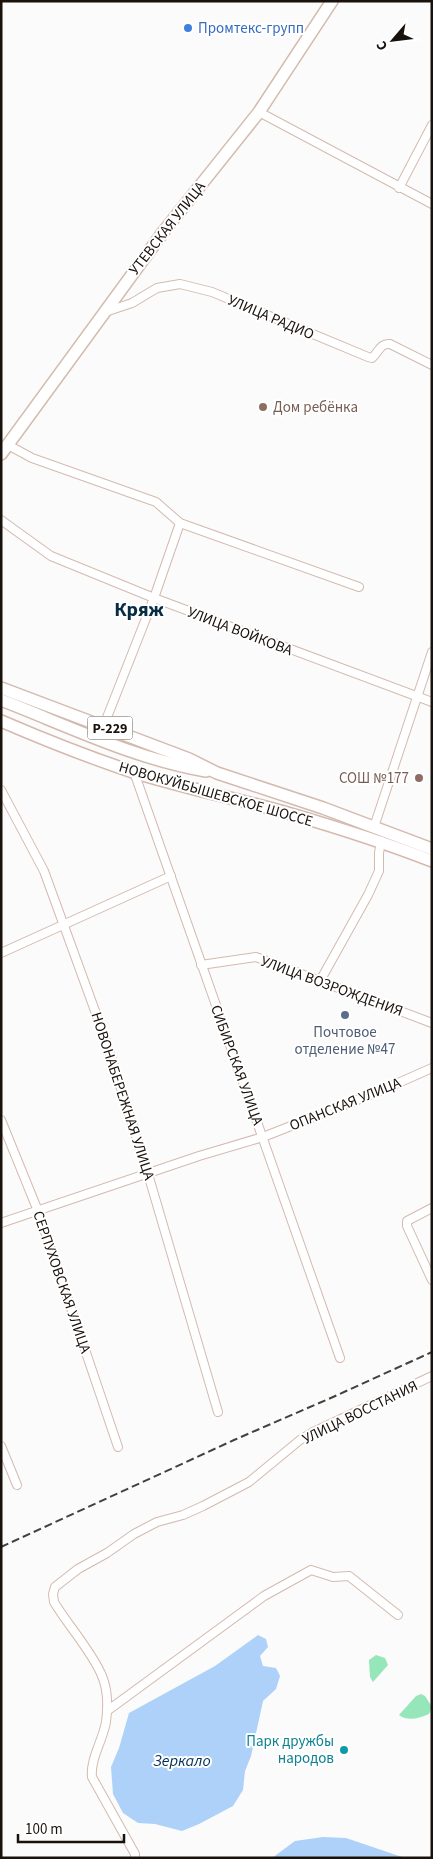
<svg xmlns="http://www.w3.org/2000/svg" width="433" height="1859" viewBox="0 0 433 1859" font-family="'Source Sans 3',sans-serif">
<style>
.green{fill:#95e6b9}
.water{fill:#add1f8}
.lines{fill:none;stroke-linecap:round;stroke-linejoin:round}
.minor-casing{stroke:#d4baae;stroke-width:10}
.primary-casing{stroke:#d4baae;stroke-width:14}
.minor{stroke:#fff;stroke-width:8}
.primary{stroke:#fff;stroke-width:11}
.rail{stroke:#46403c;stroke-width:2;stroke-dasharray:8 4;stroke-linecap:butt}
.shop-dot{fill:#3f7fe0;stroke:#fff;stroke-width:2}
.education-dot{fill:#8d6e63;stroke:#fff;stroke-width:2}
.service-dot{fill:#5c6f8a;stroke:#fff;stroke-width:2}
.culture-dot{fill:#0f9aa8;stroke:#fff;stroke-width:2}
.labels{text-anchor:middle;stroke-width:4;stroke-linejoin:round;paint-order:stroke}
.shield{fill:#fff;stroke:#5e5855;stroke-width:1}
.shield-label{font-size:14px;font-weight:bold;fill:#19110c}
.shop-label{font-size:15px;fill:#366cbe;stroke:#fff;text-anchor:start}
.street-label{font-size:15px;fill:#19110c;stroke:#fff}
.education-label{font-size:15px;fill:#785e54;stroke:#fff;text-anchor:start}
.service-label{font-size:15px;fill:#4e5e75;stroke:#fff}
.culture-label{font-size:15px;fill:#0d838f;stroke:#fff;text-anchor:end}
.water-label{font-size:16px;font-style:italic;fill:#023057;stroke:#fff}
.district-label{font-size:20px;font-weight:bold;fill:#072d45;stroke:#fff}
</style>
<rect width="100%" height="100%" fill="#fbfbfb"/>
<g class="green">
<path d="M376 1655 385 1658 388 1665 373 1682 370 1677 369 1660Z"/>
<path d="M421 1694 425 1696 432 1707 429 1714C420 1718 408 1722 399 1715L416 1696Z"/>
</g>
<g class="water">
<path d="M258 1635 266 1639 268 1647 260 1656 263 1666 276 1668 280 1676 276 1689 263 1701 251 1756 245 1771 243 1790 233 1806 199 1824 182 1831 155 1824 138 1823 123 1813 113 1794 111 1767 119 1748 129 1713 215 1666Z"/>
<path d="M323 1837 346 1838 405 1858H272L295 1841Z"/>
</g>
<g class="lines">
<defs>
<g id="minor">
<path d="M259 112 432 204"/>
<path d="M399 188 432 125"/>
<path d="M105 312 132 303 157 288 180 284 212 292 368 357 372 358C379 352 380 343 390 344L432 365"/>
<path d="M8 445 32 458 156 502 180 523 154 598 104 725"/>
<path d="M1 520 51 556 154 598 432 702"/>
<path d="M180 523 359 587"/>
<path d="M134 772 340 1358"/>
<path d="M1 790 44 871 106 1041 148 1174 218 1412"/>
<path d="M374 827 432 652"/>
<path d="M1 953 171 876"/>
<path d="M201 965 256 957 432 1023"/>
<path d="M320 981 368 895 379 871V853L381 841"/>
<path d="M1 1120 38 1211 118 1447"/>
<path d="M432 1208 407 1221V1226L432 1280"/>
<path d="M1 1223 199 1156 263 1137 380 1091 432 1068"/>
<path d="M1 1446 17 1485"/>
<path d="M107 1711 264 1596 311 1570 333 1577 349 1576 398 1615"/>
<path d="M135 1858V1854L92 1777C90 1759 103 1740 106 1722 108 1707 108 1690 102 1676 93 1653 67 1624 54 1602L53 1594 55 1587 78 1569 107 1553 134 1534 157 1522 183 1515 203 1506 249 1482 300 1440 313 1432 432 1376"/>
</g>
<g id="primary">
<path d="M1 454 164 231 259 112 332 1"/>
<path d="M1 688 189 759 217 773 323 808 432 849"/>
<path d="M1 700C68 726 135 759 206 771"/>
<path d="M1 721C45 740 88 757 133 772 185 788 238 799 291 814 339 828 386 843 432 861"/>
</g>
</defs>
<use href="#minor" class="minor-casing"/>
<use href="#primary" class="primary-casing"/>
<use href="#minor" class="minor"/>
<use href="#primary" class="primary"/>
<path class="rail" d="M1 1547 234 1440 333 1397 432 1352"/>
</g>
<circle class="shop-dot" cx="188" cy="28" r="5"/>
<g class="education-dot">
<circle cx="263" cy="407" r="5"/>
<circle cx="419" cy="778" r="5"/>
</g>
<circle class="service-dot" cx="345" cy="1015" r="5"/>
<circle class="culture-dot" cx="344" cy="1750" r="5"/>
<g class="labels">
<rect class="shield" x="87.5" y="716.5" width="45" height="23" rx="4"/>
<g class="shield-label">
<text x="110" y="733">Р-229</text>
</g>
<g class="shop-label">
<text x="198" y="33">Промтекс-групп</text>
</g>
<g class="street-label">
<text transform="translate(167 228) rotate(-52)" y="5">УТЕВСКАЯ УЛИЦА</text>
<text transform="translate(271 317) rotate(23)" y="5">УЛИЦА РАДИО</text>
<text transform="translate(240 631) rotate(21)" y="5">УЛИЦА ВОЙКОВА</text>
<text transform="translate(216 794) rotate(16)" y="5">НОВОКУЙБЫШЕВСКОЕ ШОССЕ</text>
<text transform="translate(332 986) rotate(20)" y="5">УЛИЦА ВОЗРОЖДЕНИЯ</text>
<text transform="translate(237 1065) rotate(70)" y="5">СИБИРСКАЯ УЛИЦА</text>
<text transform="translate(123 1096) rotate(72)" y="5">НОВОНАБЕРЕЖНАЯ УЛИЦА</text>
<text transform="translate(345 1104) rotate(-22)" y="5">ОПАНСКАЯ УЛИЦА</text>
<text transform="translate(62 1282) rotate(71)" y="5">СЕРПУХОВСКАЯ УЛИЦА</text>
<text transform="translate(360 1412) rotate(-26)" y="5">УЛИЦА ВОССТАНИЯ</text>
</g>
<g class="education-label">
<text x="273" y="412">Дом ребёнка</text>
<text x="409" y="783" text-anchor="end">СОШ №177</text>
</g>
<g class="service-label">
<text x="345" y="1037">Почтовое<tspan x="345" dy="17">отделение №47</tspan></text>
</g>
<g class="culture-label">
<text x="334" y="1746">Парк дружбы<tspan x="334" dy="17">народов</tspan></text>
</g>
<g class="water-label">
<text x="182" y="1766">Зеркало</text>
</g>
<g class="district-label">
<text x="139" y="616">Кряж</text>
</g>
</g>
<rect width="433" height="1859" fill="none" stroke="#19110c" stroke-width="5"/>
<g transform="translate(393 40) rotate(242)" stroke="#ffffff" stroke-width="4" paint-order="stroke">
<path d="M0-4L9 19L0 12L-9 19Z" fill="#19110c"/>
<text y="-8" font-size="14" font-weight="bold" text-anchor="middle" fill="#19110c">С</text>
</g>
<path d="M18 1834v8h106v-8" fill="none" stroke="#19110c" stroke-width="2.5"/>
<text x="25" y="1834" font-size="15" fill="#19110c" stroke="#ffffff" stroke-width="4" paint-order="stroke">100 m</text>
</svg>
